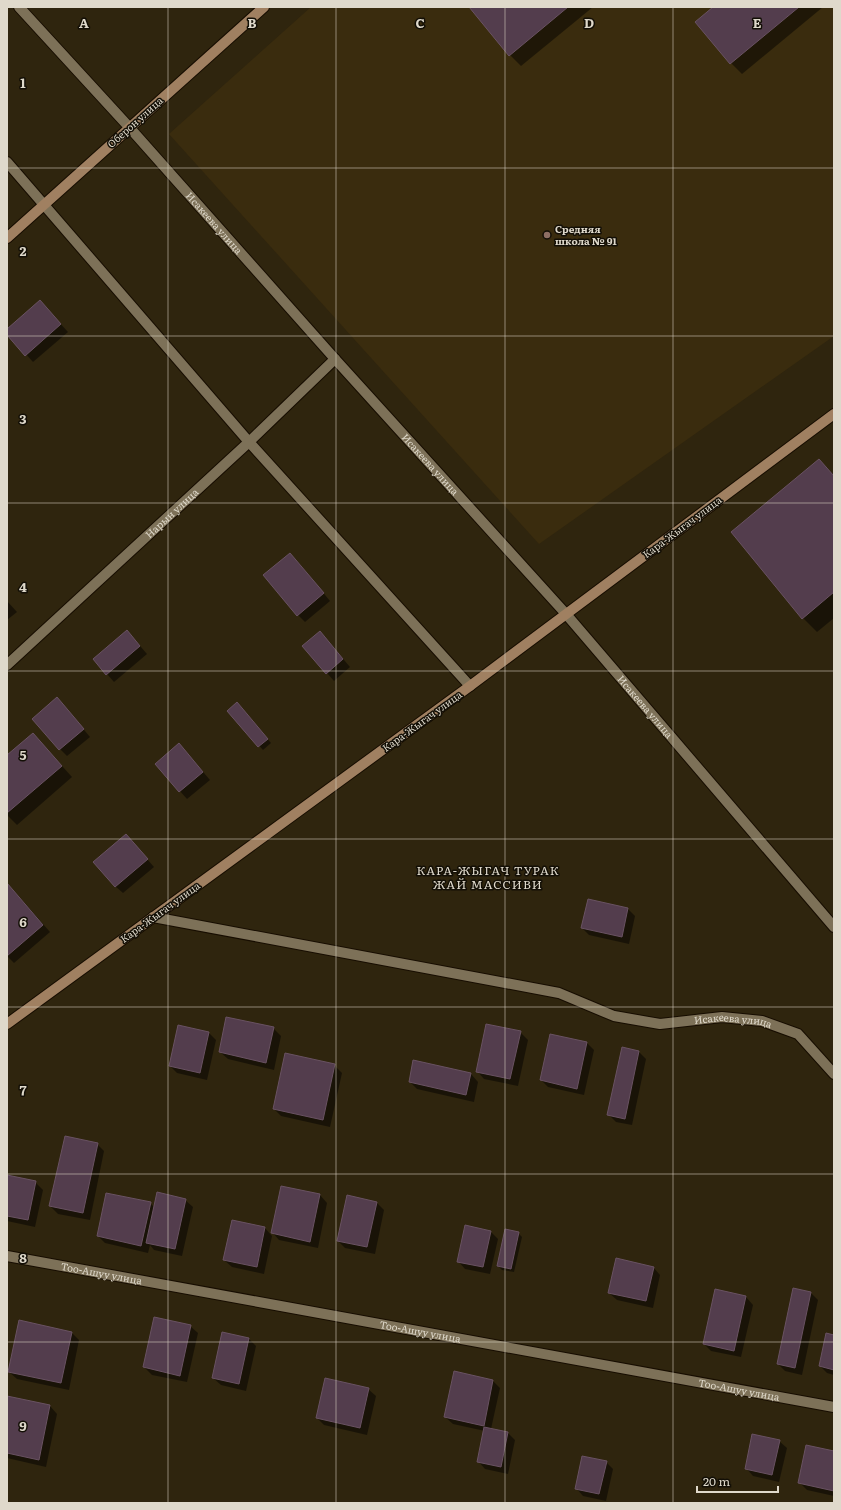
<svg xmlns="http://www.w3.org/2000/svg" width="841" height="1510" viewBox="0 0 841 1510" font-family="Literata,serif">
<style>
.built{fill:#3a2c0e}
.shadow{fill:#0007}
.building{fill:#533d4d;stroke:#695262}
.lines{fill:none;stroke-linecap:round;stroke-linejoin:round}
.street-casing{stroke:#170d00;stroke-width:12}
.secondary-casing{stroke:#170d00;stroke-width:12}
.street{stroke:#7d7158;stroke-width:10}
.secondary{stroke:#a08061;stroke-width:10}
.grid{fill:none;stroke:#dfd9cb;stroke-width:1;stroke-opacity:0.55}
.education-dot{fill:#8d6e63;stroke:#130f06;stroke-width:1.5}
.labels{text-anchor:middle;stroke-width:3;stroke-linejoin:round;paint-order:stroke}
.street-label{font-size:10px;fill:#dfd9cb;stroke:#130f06}
.poi-label{font-size:10px;font-weight:bold;fill:#dfd9cb;stroke:#130f06;text-anchor:start}
.quarter-label{font-size:12px;letter-spacing:1px;fill:#dfd9cb;stroke:#130f06}
.grid-label{font-size:13px;text-anchor:middle;font-weight:bold;fill:#dfd9cb;stroke:#130f06;stroke-width:3;stroke-linejoin:round;paint-order:stroke}
</style>
<rect width="100%" height="100%" fill="#2f250e"/>
<path class="built" d="M311 7H834V336L539 544 169 134Z"/>
<g class="shadow">
<path d="M470 7H593L521 66 510 55Z"/>
<path d="M714 7H823L742 74 731 63Z"/>
<path d="M47 309 68 332 33 362 7 333V331Z"/>
<path d="M819 460 834 475V618L817 632 803 618Z"/>
<path d="M297 561 330 601 305 622 298 615Z"/>
<path d="M7 601 17 612 7 620Z"/>
<path d="M134 639 147 654 114 682 94 659Z"/>
<path d="M327 640 350 667 334 681 327 673Z"/>
<path d="M64 706 90 737 67 756 60 749Z"/>
<path d="M240 707 271 743 263 750 228 711Z"/>
<path d="M33 734 72 777 17 825 7 815V756Z"/>
<path d="M186 752 210 780 187 799 156 764Z"/>
<path d="M126 835 154 867 123 893 115 886Z"/>
<path d="M7 885 15 892 50 932 14 963 7 956Z"/>
<path d="M588 900 628 909 635 916 629 944 589 935 582 928Z"/>
<path d="M273 1028 281 1036 274 1070 228 1059 220 1052Z"/>
<path d="M208 1032 216 1040 207 1080 177 1073 170 1066Z"/>
<path d="M520 1032 528 1040 518 1086 484 1079 477 1071Z"/>
<path d="M587 1043 594 1050 584 1095 548 1087 541 1080Z"/>
<path d="M639 1052 646 1059 632 1125 616 1122 608 1114Z"/>
<path d="M334 1065 342 1073 330 1127 281 1116 274 1109Z"/>
<path d="M471 1074 478 1082 474 1102 417 1089 410 1082Z"/>
<path d="M97 1144 104 1151 90 1220 58 1214 50 1206Z"/>
<path d="M7 1176 35 1182 43 1190 35 1227 7 1221Z"/>
<path d="M282 1187 320 1195 327 1203 318 1248 279 1240 272 1232Z"/>
<path d="M185 1200 193 1207 182 1256 154 1250 150 1245 148 1253 105 1243 98 1236 150 1203 154 1207Z"/>
<path d="M377 1203 384 1210 375 1254 345 1248 338 1241Z"/>
<path d="M233 1221 265 1228 272 1236 264 1274 232 1267 224 1260Z"/>
<path d="M490 1231 498 1239 490 1274 465 1269 458 1261Z"/>
<path d="M518 1233 522 1237 514 1272 502 1270 498 1266Z"/>
<path d="M653 1267 660 1275 653 1308 617 1300 609 1293Z"/>
<path d="M811 1293 818 1300 802 1375 785 1371 778 1364Z"/>
<path d="M746 1297 753 1305 741 1357 711 1351 704 1344Z"/>
<path d="M20 1322 72 1333 79 1340 69 1390 17 1379 9 1372Z"/>
<path d="M190 1326 198 1333 187 1382 152 1375 144 1367Z"/>
<path d="M834 1336V1375L827 1373 820 1366Z"/>
<path d="M249 1339 256 1346 246 1391 221 1385 213 1378Z"/>
<path d="M455 1372 493 1381 500 1388 491 1429 508 1433 515 1440 508 1474 485 1469 478 1461 485 1431 453 1424 445 1417Z"/>
<path d="M368 1389 376 1396 367 1435 324 1425 317 1418Z"/>
<path d="M7 1397 50 1406 57 1414 46 1467 7 1458Z"/>
<path d="M779 1441 787 1448 779 1482 753 1476 746 1468Z"/>
<path d="M834 1452V1496L807 1490 799 1482Z"/>
<path d="M606 1462 613 1469 606 1501 583 1496 576 1488Z"/>
</g>
<g class="building">
<path d="M469 7H568L509 56Z"/>
<path d="M713 7H799L730 64 695 22Z"/>
<path d="M40 300 61 324 25 356 7 335V329Z"/>
<path d="M819 459 834 476V592L802 619 731 532Z"/>
<path d="M290 553 324 593 297 616 263 575Z"/>
<path d="M127 630 140 646 106 675 93 659Z"/>
<path d="M320 631 343 659 326 674 302 646Z"/>
<path d="M57 697 84 729 59 750 32 719Z"/>
<path d="M237 702 268 739 258 747 227 711Z"/>
<path d="M33 733 62 766 7 813V755Z"/>
<path d="M179 743 203 772 179 792 155 764Z"/>
<path d="M126 834 148 859 115 887 93 862Z"/>
<path d="M7 883 43 925 7 956Z"/>
<path d="M588 899 628 908 622 937 581 928Z"/>
<path d="M226 1017 274 1027 266 1063 219 1052Z"/>
<path d="M486 1024 521 1031 510 1079 476 1072Z"/>
<path d="M178 1025 209 1032 200 1073 169 1066Z"/>
<path d="M550 1034 587 1042 577 1089 540 1080Z"/>
<path d="M622 1047 639 1051 625 1119 607 1115Z"/>
<path d="M285 1053 335 1064 323 1120 273 1109Z"/>
<path d="M413 1060 471 1073 466 1095 409 1082Z"/>
<path d="M65 1136 98 1143 83 1213 49 1206Z"/>
<path d="M7 1175 36 1181 28 1220 7 1216Z"/>
<path d="M281 1186 320 1194 310 1242 271 1233Z"/>
<path d="M157 1192 186 1199 175 1249 146 1243Z"/>
<path d="M106 1193 151 1202 141 1246 97 1236Z"/>
<path d="M347 1195 377 1202 367 1247 337 1241Z"/>
<path d="M232 1220 265 1227 257 1267 223 1260Z"/>
<path d="M465 1225 491 1231 483 1267 457 1262Z"/>
<path d="M505 1229 519 1232 511 1269 497 1266Z"/>
<path d="M616 1258 654 1267 646 1301 608 1293Z"/>
<path d="M793 1288 811 1292 795 1368 777 1364Z"/>
<path d="M715 1289 746 1296 734 1351 703 1344Z"/>
<path d="M154 1317 191 1325 180 1376 143 1367Z"/>
<path d="M19 1320 72 1332 61 1383 8 1372Z"/>
<path d="M222 1332 249 1338 239 1384 212 1378Z"/>
<path d="M826 1333 834 1335V1370L819 1366Z"/>
<path d="M454 1371 493 1380 484 1426 444 1417Z"/>
<path d="M325 1378 369 1388 360 1428 316 1418Z"/>
<path d="M7 1396 50 1405 39 1460 7 1453Z"/>
<path d="M484 1427 508 1432 501 1467 477 1462Z"/>
<path d="M752 1434 780 1440 772 1475 745 1469Z"/>
<path d="M806 1445 834 1451V1491L798 1483Z"/>
<path d="M582 1456 607 1461 599 1494 575 1489Z"/>
</g>
<g class="lines">
<defs>
<g id="street">
<path id="s1" d="M19 7 129 127 335 359 566 614 834 927"/>
<path d="M7 162 249 442 470 686"/>
<path id="s2" d="M7 665 249 442 335 359"/>
<path id="s3" d="M153 917 559 993 614 1016 660 1024 722 1017 762 1021 798 1034 834 1074"/>
<path id="s4" d="M7 1256 834 1407"/>
</g>
<g id="secondary">
<path d="M7 238 264 7"/>
<path d="M7 1024 470 686 834 414"/>
</g>
</defs>
<use href="#street" class="street-casing"/>
<use href="#secondary" class="secondary-casing"/>
<use href="#street" class="street"/>
<use href="#secondary" class="secondary"/>
</g>
<path class="grid" d="M168 7V1503M336 7V1503M505 7V1503M673 7V1503M7 168H834M7 336H834M7 503H834M7 671H834M7 839H834M7 1007H834M7 1174H834M7 1342H834"/>
<circle class="education-dot" cx="547" cy="235" r="4"/>
<g class="labels">
<g class="street-label">
<text transform="translate(135 122) rotate(-42)" y="4">Оберон улица</text>
<text dy="4" stroke="none"><textPath href="#s1" startOffset="291">Исакеева улица</textPath></text>
<text dy="4" stroke="none"><textPath href="#s1" startOffset="615">Исакеева улица</textPath></text>
<text dy="4" stroke="none"><textPath href="#s2" startOffset="224">Нарын улица</textPath></text>
<text transform="translate(682 527) rotate(-37)" y="4">Кара-Жыгач улица</text>
<text dy="4" stroke="none"><textPath href="#s1" startOffset="939">Исакеева улица</textPath></text>
<text transform="translate(422 721) rotate(-36)" y="4">Кара-Жыгач улица</text>
<text transform="translate(160 912) rotate(-36)" y="4">Кара-Жыгач улица</text>
<text dy="4" stroke="none"><textPath href="#s3" startOffset="593">Исакеева улица</textPath></text>
<text dy="4" stroke="none"><textPath href="#s4" startOffset="96">Тоо-Ашуу улица</textPath></text>
<text dy="4" stroke="none"><textPath href="#s4" startOffset="420">Тоо-Ашуу улица</textPath></text>
<text dy="4" stroke="none"><textPath href="#s4" startOffset="744">Тоо-Ашуу улица</textPath></text>
</g>
<g class="poi-label">
<text x="555" y="233">Средняя<tspan x="555" dy="12">школа № 91</tspan></text>
</g>
<g class="quarter-label">
<text x="488" y="875">КАРА-ЖЫГАЧ ТУРАК<tspan x="488" dy="14">ЖАЙ МАССИВИ</tspan></text>
</g>
</g>
<g class="grid-label">
<text x="84" y="28">A</text>
<text x="252" y="28">B</text>
<text x="420" y="28">C</text>
<text x="589" y="28">D</text>
<text x="757" y="28">E</text>
<text x="23" y="88">1</text>
<text x="23" y="256">2</text>
<text x="23" y="424">3</text>
<text x="23" y="592">4</text>
<text x="23" y="760">5</text>
<text x="23" y="927">6</text>
<text x="23" y="1095">7</text>
<text x="23" y="1263">8</text>
<text x="23" y="1431">9</text>
</g>
<rect width="841" height="1510" fill="none" stroke="#dfd9cb" stroke-width="16"/>
<path d="M697 1486v6h81v-6" fill="none" stroke="#dfd9cb" stroke-width="2"/>
<text x="703" y="1486" font-size="12" fill="#dfd9cb" stroke="#130f06" stroke-width="3" paint-order="stroke">20 m</text>
</svg>
